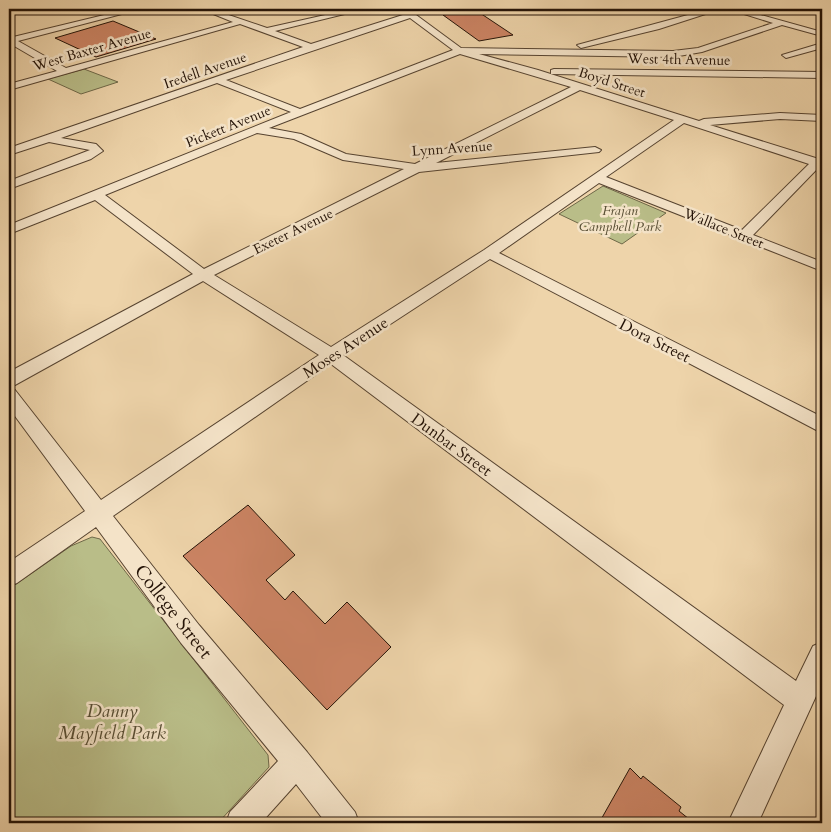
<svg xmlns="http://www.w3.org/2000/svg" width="831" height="832" viewBox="0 0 831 832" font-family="Cardo,serif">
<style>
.green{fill:#b9bd88;stroke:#6e6848}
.building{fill:#cc8464;stroke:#241307}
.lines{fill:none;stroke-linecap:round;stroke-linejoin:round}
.minor-casing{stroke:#564330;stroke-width:2}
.minor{fill:#f4e3c8;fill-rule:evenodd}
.labels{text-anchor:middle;stroke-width:5;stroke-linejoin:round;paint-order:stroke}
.far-street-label{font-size:14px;fill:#241307;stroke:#f4e3c8}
.far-park-label{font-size:14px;font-style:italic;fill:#584e34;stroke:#f4e3c8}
.street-label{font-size:16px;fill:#241307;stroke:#f4e3c8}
.near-street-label{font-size:19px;fill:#241307;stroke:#f4e3c8}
.near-park-label{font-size:19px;font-style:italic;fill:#584e34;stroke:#f4e3c8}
</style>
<rect width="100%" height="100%" fill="#eed4aa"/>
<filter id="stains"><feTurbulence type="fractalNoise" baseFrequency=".004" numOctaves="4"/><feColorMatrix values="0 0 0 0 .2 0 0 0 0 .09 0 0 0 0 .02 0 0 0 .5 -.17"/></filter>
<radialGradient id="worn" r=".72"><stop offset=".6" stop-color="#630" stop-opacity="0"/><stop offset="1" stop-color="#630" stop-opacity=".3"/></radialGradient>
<g class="green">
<path d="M84 69 118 82 81 94 48 79Z"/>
<path d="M603 186 666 213 622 244 559 214Z"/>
<path d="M92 537 100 539 268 755 269 767 218 823H9V589L71 546Z"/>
</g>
<g class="building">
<path d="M477 11 513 35 479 41 443 15Z"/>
<path d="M113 21 156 39 96 57 55 38Z"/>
<path d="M248 505 295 555 266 580 285 600 293 591 325 624 347 602 391 647 327 710 183 556Z"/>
<path d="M630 768 641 779 643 776 681 807 679 811 694 823H599Z"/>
</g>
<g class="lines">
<defs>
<g id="minor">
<path d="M19 9H42L38 11 9 14V10Z"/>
<path d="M129 9H141L18 41 66 68 233 22 201 9H211L267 28 352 9H365L275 31 311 44 406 14 400 9H408L461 48 673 51 698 48 773 23 728 9H739L822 32V36L782 25 702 52 673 57 479 54 538 70 699 121 704 119 780 113 822 115V121L780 119 710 125 822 160V167H819L753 235 822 262V271L599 183 499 253 822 417V433L490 259 343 355 796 681 813 646 822 642V683L758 823H728L784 705 331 364 113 516 199 625 307 752 355 812 359 823H326L296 784 261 823H226L230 812 278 761 181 643 96 527 17 583 9 586V562L85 511 9 408V388L15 390 101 500 319 355 203 281 15 385 9 386V372L193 274 95 200 9 234V225L291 112 217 83 61 138 96 144 103 151 91 159 9 189V181L90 150 49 142 9 155V148L303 47 240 24 9 90V84L57 71 9 43V38ZM410 18 453 50 300 109 226 80ZM460 54 571 87 415 164 346 154 301 134 269 128ZM580 90 674 120 484 250 331 347 214 275 419 172 599 152 601 150 595 147 436 163ZM684 123 809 164 742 230 606 177ZM257 133 294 139 343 160 404 169 204 269 105 195Z"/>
<path d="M710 9H721L659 29 581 48 577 45Z"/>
<path d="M822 43V48L786 58 782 55Z"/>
<path d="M554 69 822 72V78L551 74V70Z"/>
</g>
</defs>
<use href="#minor" class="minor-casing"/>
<use href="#minor" class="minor"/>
</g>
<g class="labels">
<g class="far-street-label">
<text transform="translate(92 49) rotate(-16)" y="5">West Baxter Avenue</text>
<text transform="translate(679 59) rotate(1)" y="5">West 4th Avenue</text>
<text transform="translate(205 70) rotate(-19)" y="5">Iredell Avenue</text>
<text transform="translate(612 82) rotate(18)" y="5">Boyd Street</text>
<text transform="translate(228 126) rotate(-22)" y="5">Pickett Avenue</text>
<text transform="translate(452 148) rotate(-4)" y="5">Lynn Avenue</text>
<text transform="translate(724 228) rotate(22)" y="5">Wallace Street</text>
<text transform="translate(293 231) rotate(-26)" y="5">Exeter Avenue</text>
</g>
<g class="far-park-label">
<text x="620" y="215">Frajan<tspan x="620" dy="16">Campbell Park</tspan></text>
</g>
<g class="street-label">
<text transform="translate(655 340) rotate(27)" y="6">Dora Street</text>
<text transform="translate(345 347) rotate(-33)" y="6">Moses Avenue</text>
<text transform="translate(452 444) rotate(36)" y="6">Dunbar Street</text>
</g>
<g class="near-street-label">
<text transform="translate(174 611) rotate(52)" y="7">College Street</text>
</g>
<g class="near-park-label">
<text x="112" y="717">Danny<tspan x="112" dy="22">Mayfield Park</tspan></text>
</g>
</g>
<rect width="831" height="832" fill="none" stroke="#eed4aa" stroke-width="30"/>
<rect x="10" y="10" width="811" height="812" fill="none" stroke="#241307" stroke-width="2.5"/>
<rect x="15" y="15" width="801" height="802" fill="none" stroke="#241307"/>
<rect width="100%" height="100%" filter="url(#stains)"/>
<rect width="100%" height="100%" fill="url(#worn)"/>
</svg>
